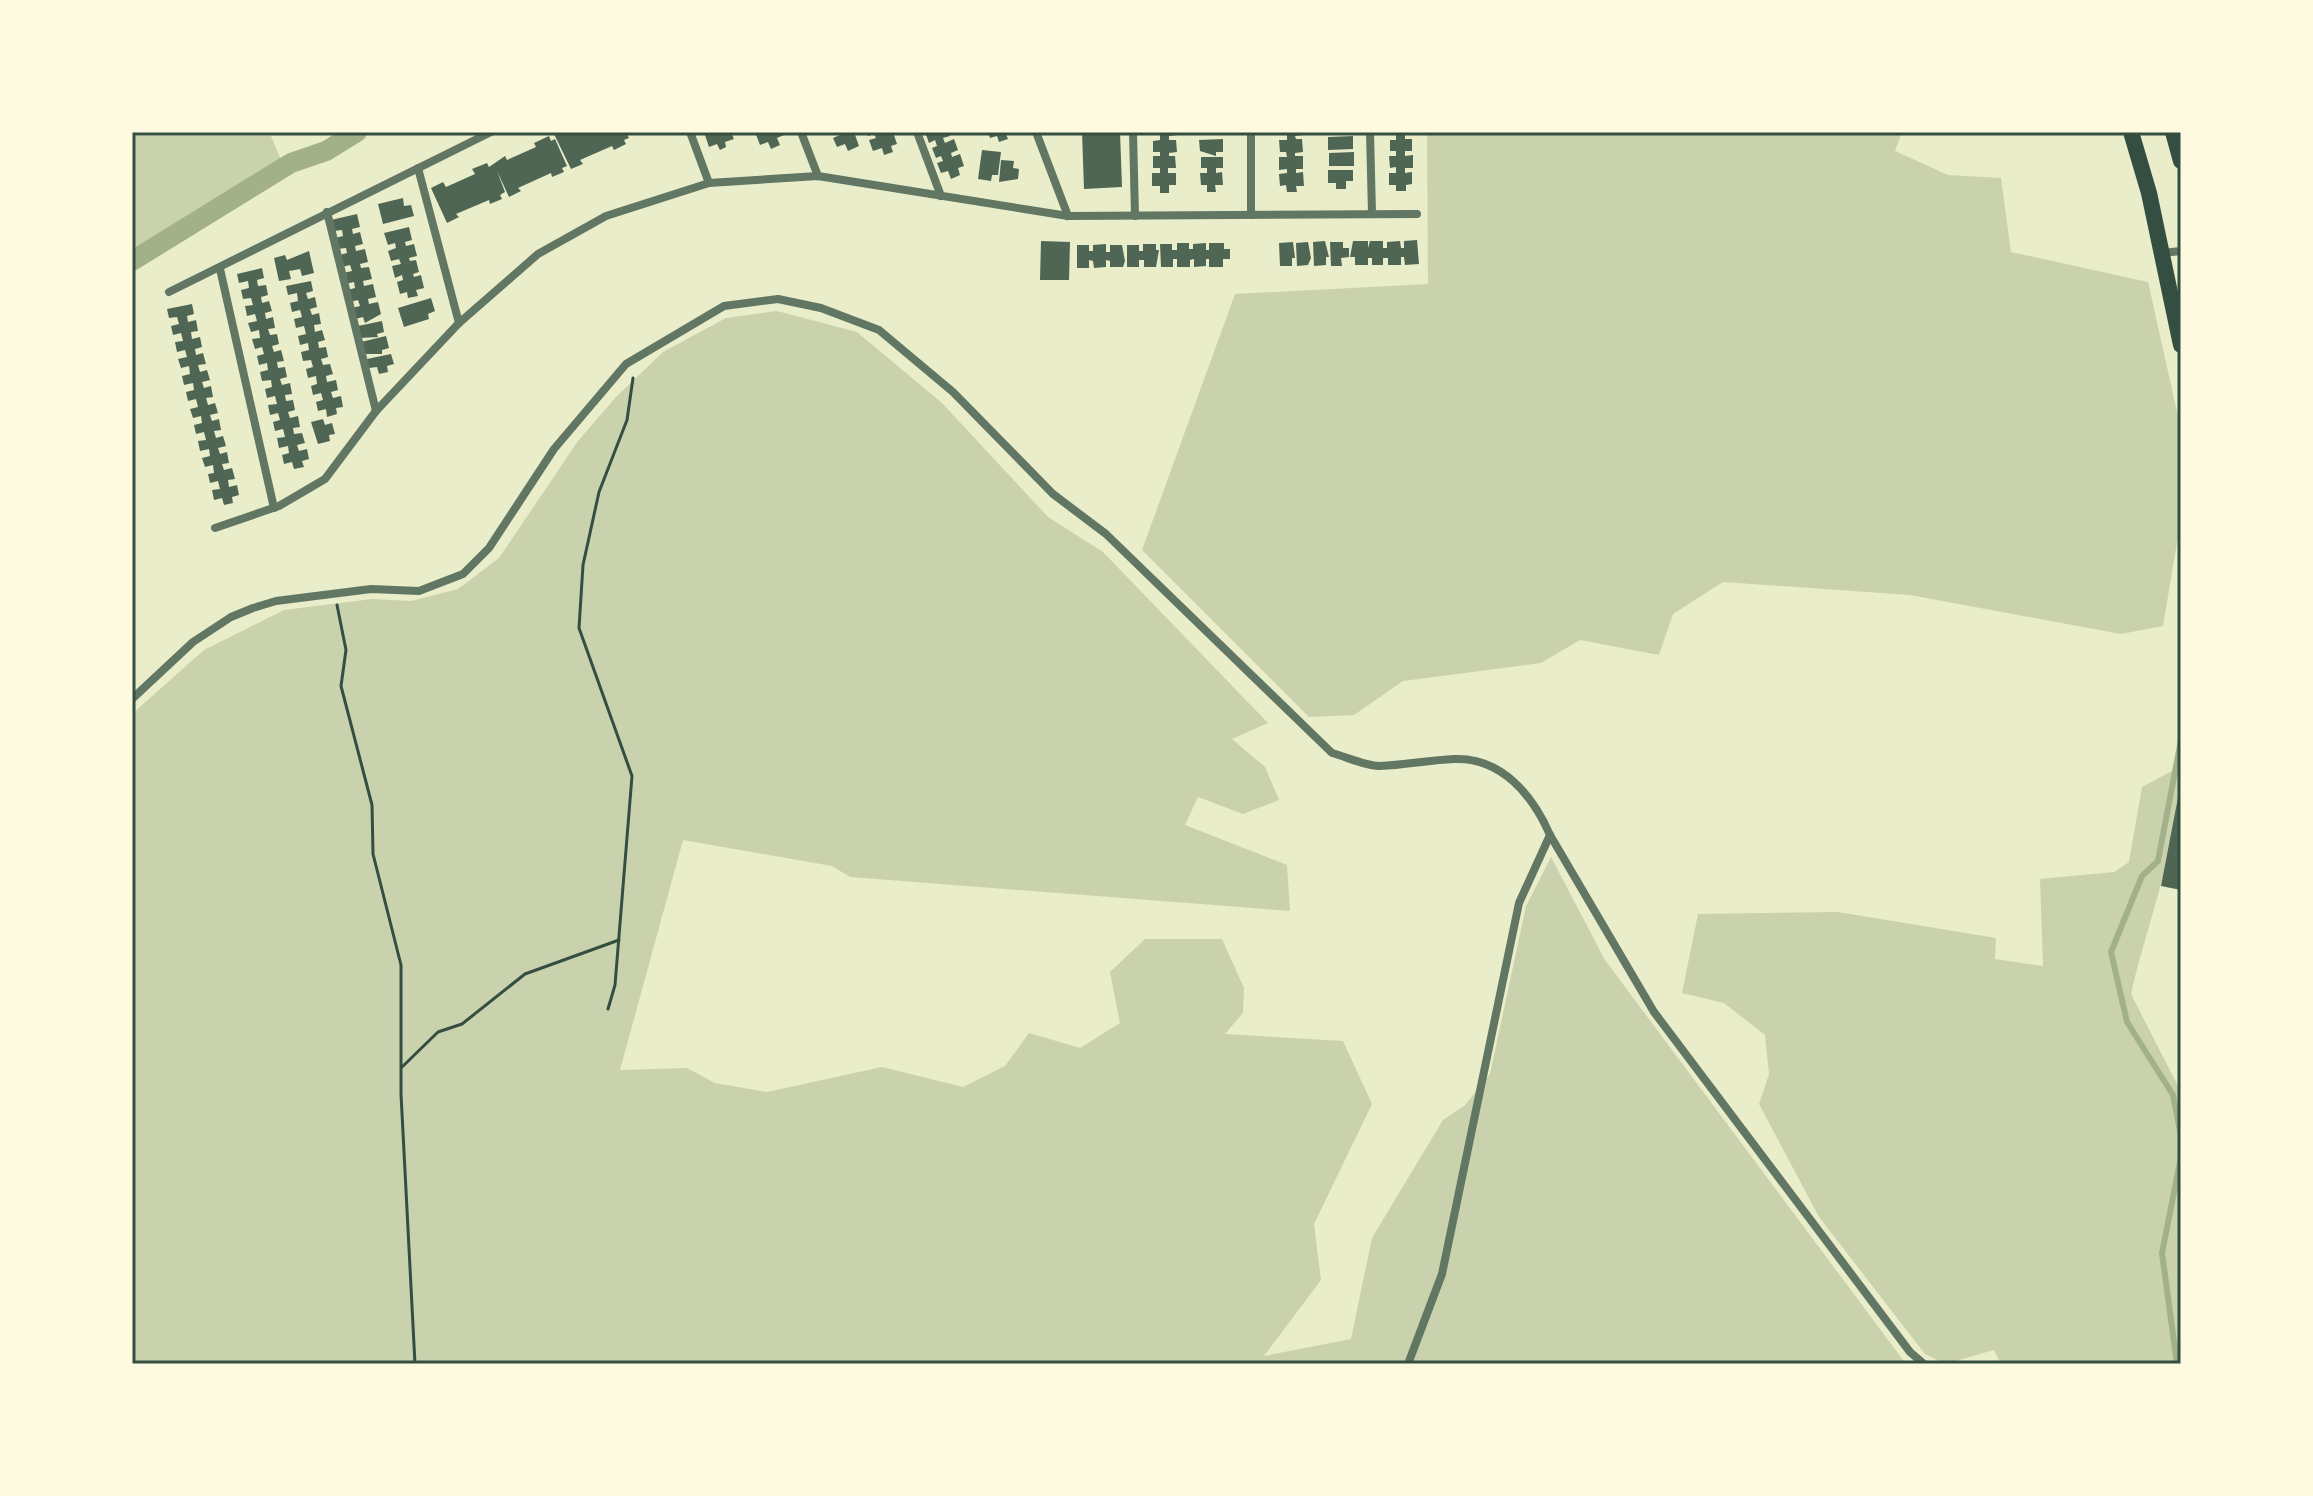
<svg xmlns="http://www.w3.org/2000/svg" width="2313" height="1496" viewBox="0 0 2313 1496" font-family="Mulish,sans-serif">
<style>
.green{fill:#cad2ad}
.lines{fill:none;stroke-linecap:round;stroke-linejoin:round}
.stream{stroke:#a3b18a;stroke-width:6}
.canal{stroke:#a3b18a;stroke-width:20}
.building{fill:#4f6655}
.path{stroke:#344e41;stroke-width:3}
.minor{stroke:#617663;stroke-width:8}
.primary{stroke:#344e41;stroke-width:16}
.neatline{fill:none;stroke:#344e41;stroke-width:3}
</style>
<rect width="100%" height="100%" fill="#e9edc9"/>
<g class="green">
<path d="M1427 132H1902L1895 151 1948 175 2001 178 2011 252 2148 282 2181 430V519L2163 626 2121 634 1910 595 1723 582 1673 614 1659 655 1580 640 1541 663 1403 681 1354 715 1309 717 1142 550 1235 294 1428 284Z"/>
<path d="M132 136H271L284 167 132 261Z"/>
<path d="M777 311 857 332 942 403 1048 517 1103 552 1268 723 1232 739 1265 767 1279 800 1243 814 1198 797 1185 825 1287 865 1290 911 850 877 832 866 683 840 620 1070 687 1068 715 1083 767 1092 882 1067 963 1087 1005 1066 1029 1033 1080 1048 1120 1023 1110 972 1145 939H1222L1244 988 1243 1013 1225 1034 1343 1041 1372 1104 1314 1224 1321 1280 1264 1356 1351 1339 1372 1238 1443 1120 1465 1105 1490 1074 1526 906 1551 857 1605 960 1906 1364H132V714L204 650 284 610 372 599 411 601 458 589 499 558 578 441 616 397 663 352 726 318Z"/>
<path d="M2181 766C2181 838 2147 923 2131 994L2181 1092V1364H2001L1994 1350 1945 1364 1925 1354 1819 1217 1759 1104 1769 1074 1765 1035 1724 1003 1682 993 1698 914 1838 912 1996 938 1995 959 2043 966 2040 879 2114 872 2129 862 2142 787Z"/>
</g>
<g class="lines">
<g class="stream">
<path d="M2181 740 2158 861 2142 876 2111 952 2127 1022 2173 1095 2181 1136"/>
<path d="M2177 1364 2162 1253 2181 1157"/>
</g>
<path class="canal" d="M132 261 291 163 326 151 357 132"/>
</g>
<g class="building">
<path d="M559 132H626L629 138 624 140 626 144 614 150 612 146 580 160 583 164 571 169 554 134Z"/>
<path d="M713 132H731L734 139 725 142 726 147 720 150 717 144 709 147 705 135Z"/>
<path d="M755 132H783L784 135 777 138 780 145 771 149 768 142 760 145Z"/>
<path d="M839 132H854L859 146 848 151 845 144 837 147 833 138 840 135Z"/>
<path d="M866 132H893L897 144 891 146 893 152 884 155 882 148 873 151 869 140 876 138 874 134 868 136Z"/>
<path d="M925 132H949L950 136 943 138 945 143 954 139 958 150 951 153 952 157 960 154 964 166 958 168 960 175 951 179 948 171 941 173 937 163 943 161 941 156 936 158 932 148 937 146 935 140 929 143Z"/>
<path d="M988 132H1005L1008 139 999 142 997 136 990 138Z"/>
<path d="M1082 132H1120L1122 187 1084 189Z"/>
<path d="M1160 132H1177V135L1169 136V140H1176L1177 152 1169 153V156H1175L1176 168H1168V173H1176V185H1169V193H1160V186H1152V173H1160V168H1153V156H1160V152H1153V141L1160 140Z"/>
<path d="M1280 132H1303V135L1295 136 1296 139H1302L1303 152 1295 153V156H1303V169H1296V173L1303 172 1304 186H1296L1297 192H1287L1286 185 1280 186 1279 174 1287 173V169L1279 170V157H1287L1286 152H1280L1279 140H1287V135H1280Z"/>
<path d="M1396 132H1405V139H1412V151H1405V156L1413 155V168H1405V173L1412 172V184L1406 185V191H1396V185H1389V173H1396V167L1390 168 1389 156H1396V151H1390V140H1396Z"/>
<path d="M549 136 551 141 555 139 567 166 562 168 564 172 552 177 551 173 518 188 521 191 509 197 497 171 505 192 500 195 502 199 490 204 489 200 456 214 459 217 447 223 431 188 443 182 446 187 475 174 472 169 487 163 489 167 505 156 507 160 536 147 534 143Z"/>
<path d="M1353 136V149L1328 150V137Z"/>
<path d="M1223 139V152H1216V156L1200 151 1199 140Z"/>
<path d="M982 150 1001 152 998 175H992L991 181 978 179Z"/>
<path d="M1354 152V166H1329V153Z"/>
<path d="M1201 157H1223V168H1216V173L1222 172 1223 185H1215L1216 192H1207V185H1201L1200 173H1207V168H1201Z"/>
<path d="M1001 160 1014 161 1013 168 1019 169 1018 179 999 182Z"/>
<path d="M1328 170H1353V181H1346V189H1336V183H1328Z"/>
<path d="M403 198 404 206 411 205 414 216 383 224 378 204Z"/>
<path d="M357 214 360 227 352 229 353 234 360 232 363 244 355 246 356 251 365 249 368 262 360 264 361 268 369 267 372 279 363 281 364 286 373 284 376 297 368 299 369 304 378 302 381 314 365 323 363 317 355 319 352 308 360 306 358 300 350 302 347 290 355 288 354 282 345 284 343 273 352 271 350 265 342 267 339 255 347 253 346 248 337 249 335 238 343 236 342 230 334 231 331 220Z"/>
<path d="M409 227 412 240 405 242 406 246 414 244 417 256 409 258 410 261 416 260 419 272 413 274 414 277 421 275 424 288 416 290 418 296 408 298 407 292 400 294 397 282 403 280 402 275 395 278 392 266 401 264 399 259 391 261 388 251 396 248 395 243 388 245 384 233Z"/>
<path d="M1417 240 1419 264 1405 265 1404 257H1401V265H1388V258H1383V265H1372V258H1368V265H1355V257H1350L1353 241H1368V248L1370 241H1383V248H1387V242L1400 241 1401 248H1404V241Z"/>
<path d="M1041 241 1070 242 1069 280H1040Z"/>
<path d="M1325 241 1329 257H1326V265L1314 266 1313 242Z"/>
<path d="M1293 242 1295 258H1292V266H1280L1279 243Z"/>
<path d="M1308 242 1311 258 1308 265 1297 266 1296 243Z"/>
<path d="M1330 242H1343V248H1349V257L1341 258 1342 266H1331Z"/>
<path d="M1177 243H1189V249H1193V244L1206 243V250H1209V243H1224V249H1230V259H1223V267H1209V259H1206V266L1194 267V259L1190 260V267H1177V259H1173V267H1161L1160 244H1172V250H1177Z"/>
<path d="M1106 244V252H1110V245H1122L1125 261 1123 267H1110V261L1106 260V267L1094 268 1093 261 1089 260V268H1077V245H1089V251H1093V245Z"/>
<path d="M1143 244H1156V250H1159L1156 267H1144V260H1139V267H1127V245H1139V251H1143Z"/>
<path d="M309 251 314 273 302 276 300 269 295 270 289 271 291 279 279 281 274 258 285 255 287 260Z"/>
<path d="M262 268 264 278 257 280 258 286 266 285 268 295 261 297 262 303 269 301 272 311 265 313 266 319 273 317 275 328 268 329 270 335 277 334 279 344 272 346 274 352 281 350 284 361 277 362 278 368 285 367 287 377 280 379 282 385 290 383 292 394 285 395 286 401 293 400 295 410 288 412 290 418 298 416 300 427 293 428 294 434 302 433 305 443 297 445 299 451 307 449 309 459 302 461 304 467 294 469 292 462 284 464 282 455 289 453 288 446 279 448 277 438 285 437 283 429 275 431 273 422 280 420 278 413 270 415 268 405 277 404 275 396 267 398 265 389 272 387 271 380 262 381 260 372 268 370 267 363 259 365 257 356 264 354 262 347 255 349 252 339 260 338 259 330 251 332 248 323 257 321 255 314 247 316 245 306 253 305 251 298 243 299 241 290 249 288 248 281 239 283 237 274Z"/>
<path d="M311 281 313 291 306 293 308 299 315 297 317 307 310 309 312 315 319 313 321 324 314 325 315 332 322 330 325 340 318 342 319 348 326 347 328 357 321 359 323 365 330 364 333 374 326 376 327 382 336 380 338 390 331 392 333 398 341 396 343 407 336 408 337 414 327 417 326 409 318 411 316 402 323 400 321 393 313 395 311 386 317 384 316 376 308 378 306 369 313 367 311 360 303 361 301 352 309 350 308 343 300 345 298 336 306 334 304 326 296 328 294 319 302 317 300 310 292 312 290 303 298 301 297 293 288 295 286 286Z"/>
<path d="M431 298 435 311 428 314 429 319 404 327 398 308Z"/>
<path d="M192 304 194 314 187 316 188 322 196 320 198 331 191 332 192 339 200 337 202 347 195 349 196 355 203 353 206 364 198 365 200 372 207 370 210 380 202 382 204 388 211 386 213 397 206 398 208 405 215 403 218 413 210 415 212 421 219 419 221 430 214 431 216 438 223 436 226 446 218 448 220 454 227 452 229 463 222 464 224 470 232 468 235 479 228 480 229 487 237 485 239 495 232 497 233 503 224 505 222 498 214 500 212 490 220 489 218 481 210 483 208 474 214 473 213 465 205 467 202 458 210 456 209 449 200 451 198 441 206 440 204 432 196 434 194 425 202 423 201 416 193 418 190 409 198 407 196 399 188 401 186 392 194 390 193 383 184 385 182 376 190 374 189 366 181 368 178 359 187 357 185 350 177 352 175 342 183 341 181 333 173 335 171 326 179 324 177 317 169 318 167 309Z"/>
<path d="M382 321 384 332 377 334 378 337 360 338 358 326Z"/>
<path d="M386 336 389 348 382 350V354H364L361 342Z"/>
<path d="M391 354 394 364 387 366 388 372 379 374 377 367 369 368 367 359Z"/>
<path d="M323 419 325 425 332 423 335 434 329 435 330 441 318 444 311 422Z"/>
<path d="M2180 787H2181V890L2161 886Z"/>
</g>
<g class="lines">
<g class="path">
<path d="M337 605 346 650 341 686 372 805 373 854 401 965V1094L415 1364"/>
<path d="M608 1009 615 985 632 776 579 628 583 565 599 492 627 420 633 378"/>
<path d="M402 1067 438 1032 462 1024 525 974 619 940"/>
</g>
<g class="minor">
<path d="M690 132 709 183"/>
<path d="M801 132 818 176"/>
<path d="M917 132 941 196"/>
<path d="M1036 132 1068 216"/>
<path d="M1133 132 1135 216"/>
<path d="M1251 132V215"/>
<path d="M1370 132 1372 214"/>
<path d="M418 168 459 323"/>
<path d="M327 212 376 411"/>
<path d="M2162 253 2181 251"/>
<path d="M220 269 274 508"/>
<path d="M169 292 491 132"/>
<path d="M215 528 279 506 325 479 376 411 459 323 538 254 606 216 709 183 818 176 1068 216 1417 214"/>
<path d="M132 699 193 642 231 617 253 608 276 601 371 589 419 591 463 574 489 548 554 449 626 364 724 306 778 299 821 308 879 330 953 392 1053 494 1106 534 1332 753C1347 757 1365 766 1380 766 1405 765 1429 760 1454 759 1502 757 1533 796 1550 835L1654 1012 1910 1352 1924 1364"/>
<path d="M1408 1364 1442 1274 1519 903 1550 835"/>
</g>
<g class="primary">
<path d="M2131 132 2149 193 2181 345"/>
<path d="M2173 132 2181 161"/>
</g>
</g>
<rect width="2313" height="1496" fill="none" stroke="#fefae0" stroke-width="268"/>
<rect x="134" y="134" width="2045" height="1228" class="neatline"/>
</svg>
